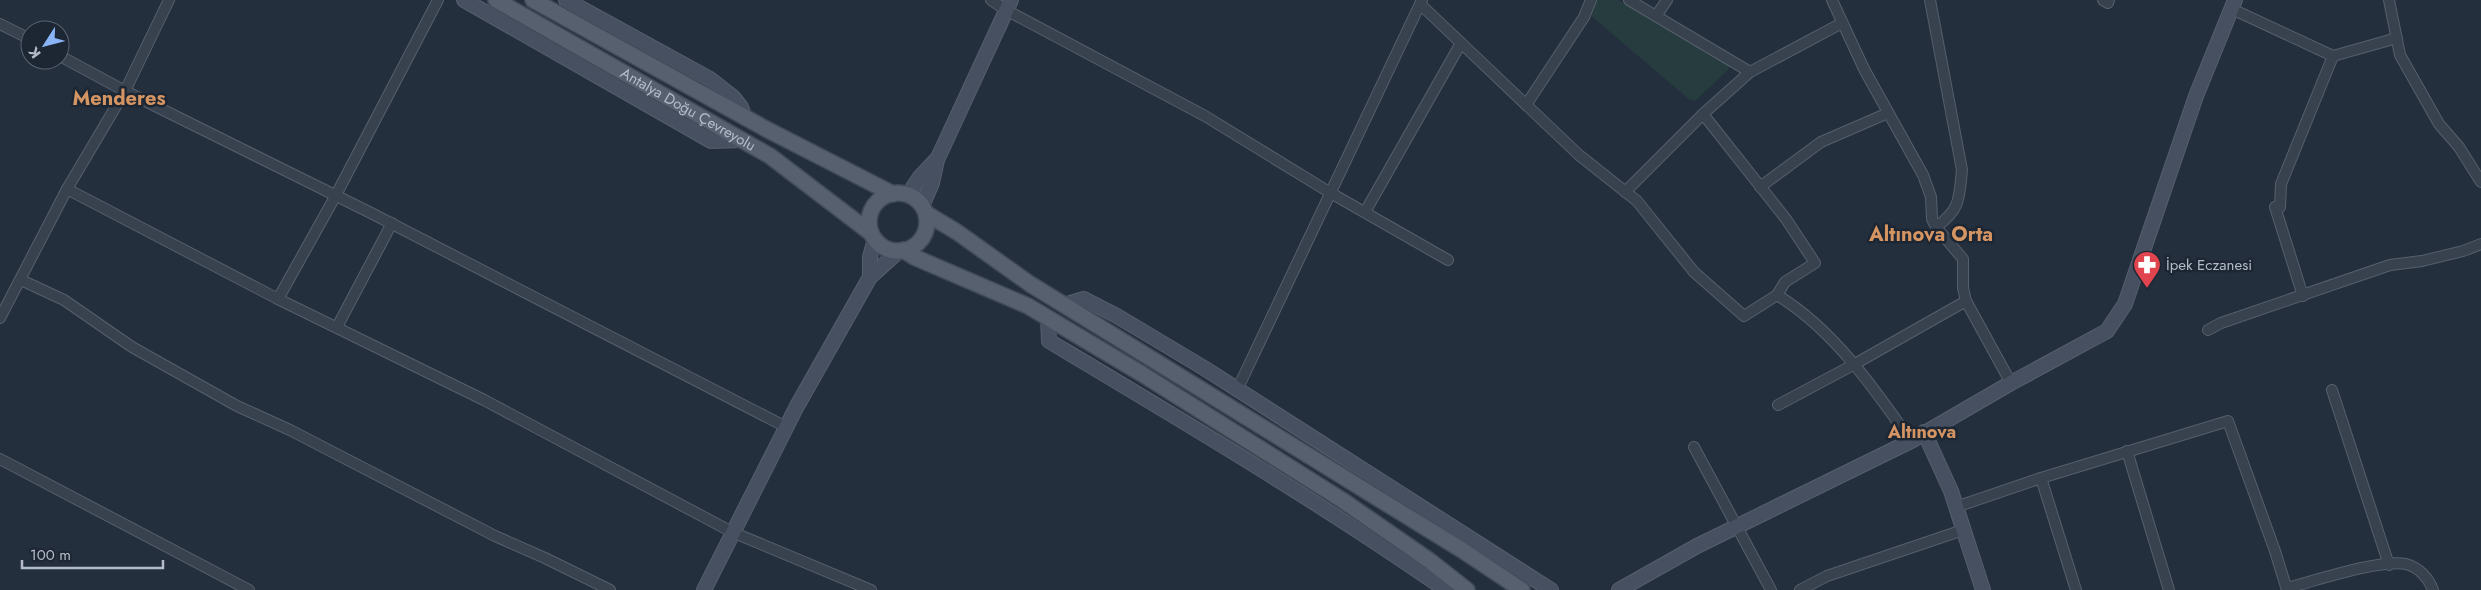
<svg xmlns="http://www.w3.org/2000/svg" width="2481" height="590" viewBox="0 0 2481 590" font-family="Jost,sans-serif">
<style>
.green{fill:#263c3f}
.lines{fill:none;stroke-linecap:round;stroke-linejoin:round}
.street-casing{stroke:#565f6c;stroke-width:12}
.secondary-casing{stroke:#565f6c;stroke-width:16}
.primary-casing{stroke:#414a57;stroke-width:18}
.street{stroke:#38414e;stroke-width:10}
.secondary{stroke:#465061;stroke-width:14}
.primary{stroke:#56606e;stroke-width:15}
.labels{text-anchor:middle;stroke-width:5;stroke-linejoin:round;paint-order:stroke}
.street-label{font-size:15px;fill:#b4bcc9;stroke:#1d2633}
.poi-label{font-size:15px;fill:#b4bcc9;stroke:#1d2633;text-anchor:start}
.quarter-label{font-size:18px;font-weight:bold;fill:#d59563;stroke:#1d2633}
.district-label{font-size:20px;font-weight:bold;fill:#d59563;stroke:#1d2633}
</style>
<rect width="100%" height="100%" fill="#242f3e"/>
<path class="green" d="M1594 0H1619L1729 66 1728 70 1696 100H1690L1589 14Z"/>
<g class="lines">
<defs>
<g id="street">
<path d="M991 0 1006 10 1205 116 1329 192 1448 260"/>
<path d="M1422 0 1420 4 1579 155 1637 201 1694 272 1744 316 1777 295C1833 329 1874 388 1911 441"/>
<path d="M1629 0 1750 72"/>
<path d="M1832 0 1864 69 1923 175 1931 197 1932 219 1936 227 1963 259V288L1966 301 2011 383"/>
<path d="M1930 0 1962 170C1959 198 1961 209 1936 227"/>
<path d="M2103 0 2108 3 2109 0"/>
<path d="M2389 0 2400 55 2439 124 2459 147 2481 182"/>
<path d="M2232 9 2333 56 2397 38"/>
<path d="M1656 16 1667 0"/>
<path d="M0 24 30 39"/>
<path d="M60 56 125 91 371 213 786 427"/>
<path d="M1526 105 1584 17 1591 0"/>
<path d="M1703 114 1786 219 1815 263 1785 282 1777 295"/>
<path d="M1760 187 1821 142 1888 113"/>
<path d="M67 189 278 299 484 400 732 532 871 590"/>
<path d="M1625 192 1703 114 1750 72 1842 23"/>
<path d="M2275 207 2303 296"/>
<path d="M2280 207 2281 184 2333 56"/>
<path d="M1365 212 1461 43"/>
<path d="M21 280 64 300 132 347 237 406 290 430 495 536 545 558 610 590"/>
<path d="M278 299 336 195 438 0"/>
<path d="M0 318 67 189 125 91 169 0"/>
<path d="M337 327 392 223"/>
<path d="M2208 330 2221 323 2390 265 2422 261 2463 251 2481 244"/>
<path d="M1237 390 1420 4"/>
<path d="M2332 390 2389 565"/>
<path d="M1778 405 1853 365 1966 301"/>
<path d="M1694 447 1771 590"/>
<path d="M2127 451 2169 590"/>
<path d="M0 459 249 590"/>
<path d="M2041 478 2076 590"/>
<path d="M1956 507 2041 478 2228 421 2275 551 2287 590"/>
<path d="M2287 588C2315 581 2379 559 2406 564 2419 567 2429 579 2433 590"/>
<path d="M1800 590 1827 576 1963 530"/>
</g>
<g id="secondary">
<path d="M464 0 711 141 743 140"/>
<path d="M566 0 710 79 733 97 741 107 745 118"/>
<path d="M908 195 920 177 936 160"/>
<path d="M922 206 932 183 937 160 1011 0"/>
<path d="M870 277V257L875 239"/>
<path d="M1064 305 1084 299 1117 316 1204 368 1551 590"/>
<path d="M1048 318 1049 341C1183 421 1318 501 1446 590"/>
<path d="M1924 432 1951 491 1983 590"/>
<path d="M704 590 797 406 870 277 900 250"/>
<path d="M1619 590 1697 546 1911 441 2011 383 2107 331 2125 304 2196 96 2235 0"/>
</g>
<g id="primary">
<path id="s1" d="M496 0 770 156 871 233"/>
<path d="M533 0 766 129 893 194"/>
<circle cx="898" cy="222" r="29"/>
<path d="M927 214 957 232 1030 284 1462 550 1522 590"/>
<path d="M903 250 914 257 1028 306 1142 374 1342 500 1430 561 1467 590"/>
</g>
</defs>
<use href="#street" class="street-casing"/>
<use href="#secondary" class="secondary-casing"/>
<use href="#primary" class="primary-casing"/>
<use href="#street" class="street"/>
<use href="#secondary" class="secondary"/>
<use href="#primary" class="primary"/>
</g>
<defs>
<symbol id="pharmacy-pin" viewBox="-11 -11 22 30"><path d="M0 17L-7.5 6A9.5 9.5 0 1 1 7.5 6Z" fill="#e0444e" stroke="#1d2633"/><path d="M-2-6h4v4h4v4h-4v4h-4v-4h-4v-4h4Z" fill="#fff"/></symbol>
</defs>
<g fill-rule="evenodd">
<use href="#pharmacy-pin" x="2131" y="249" width="32" height="43"/>
</g>
<g class="labels">
<g class="street-label">
<text dy="5" stroke="none"><textPath href="#s1" startOffset="221">Antalya Doğu Çevreyolu</textPath></text>
</g>
<g class="poi-label">
<text x="2166" y="270">İpek Eczanesi</text>
</g>
<g class="quarter-label">
<text x="1922" y="438">Altınova</text>
</g>
<g class="district-label">
<text x="119" y="105">Menderes</text>
<text x="1931" y="241">Altınova Orta</text>
</g>
</g>
<g transform="translate(45 45) rotate(234)"><circle r="24" fill="#1d2633" stroke="#59626f"/>
<path d="M0-4L9 19L0 12L-9 19Z" fill="#8ab4f8"/>
<text y="-8" font-size="14" font-weight="bold" text-anchor="middle" fill="#b4bcc9">K</text>
</g>
<path d="M22 560v8h141v-8" fill="none" stroke="#b4bcc9" stroke-width="2.5"/>
<text x="30" y="560" font-size="15" fill="#b4bcc9" stroke="#1d2633" stroke-width="4" paint-order="stroke">100 m</text>
</svg>
